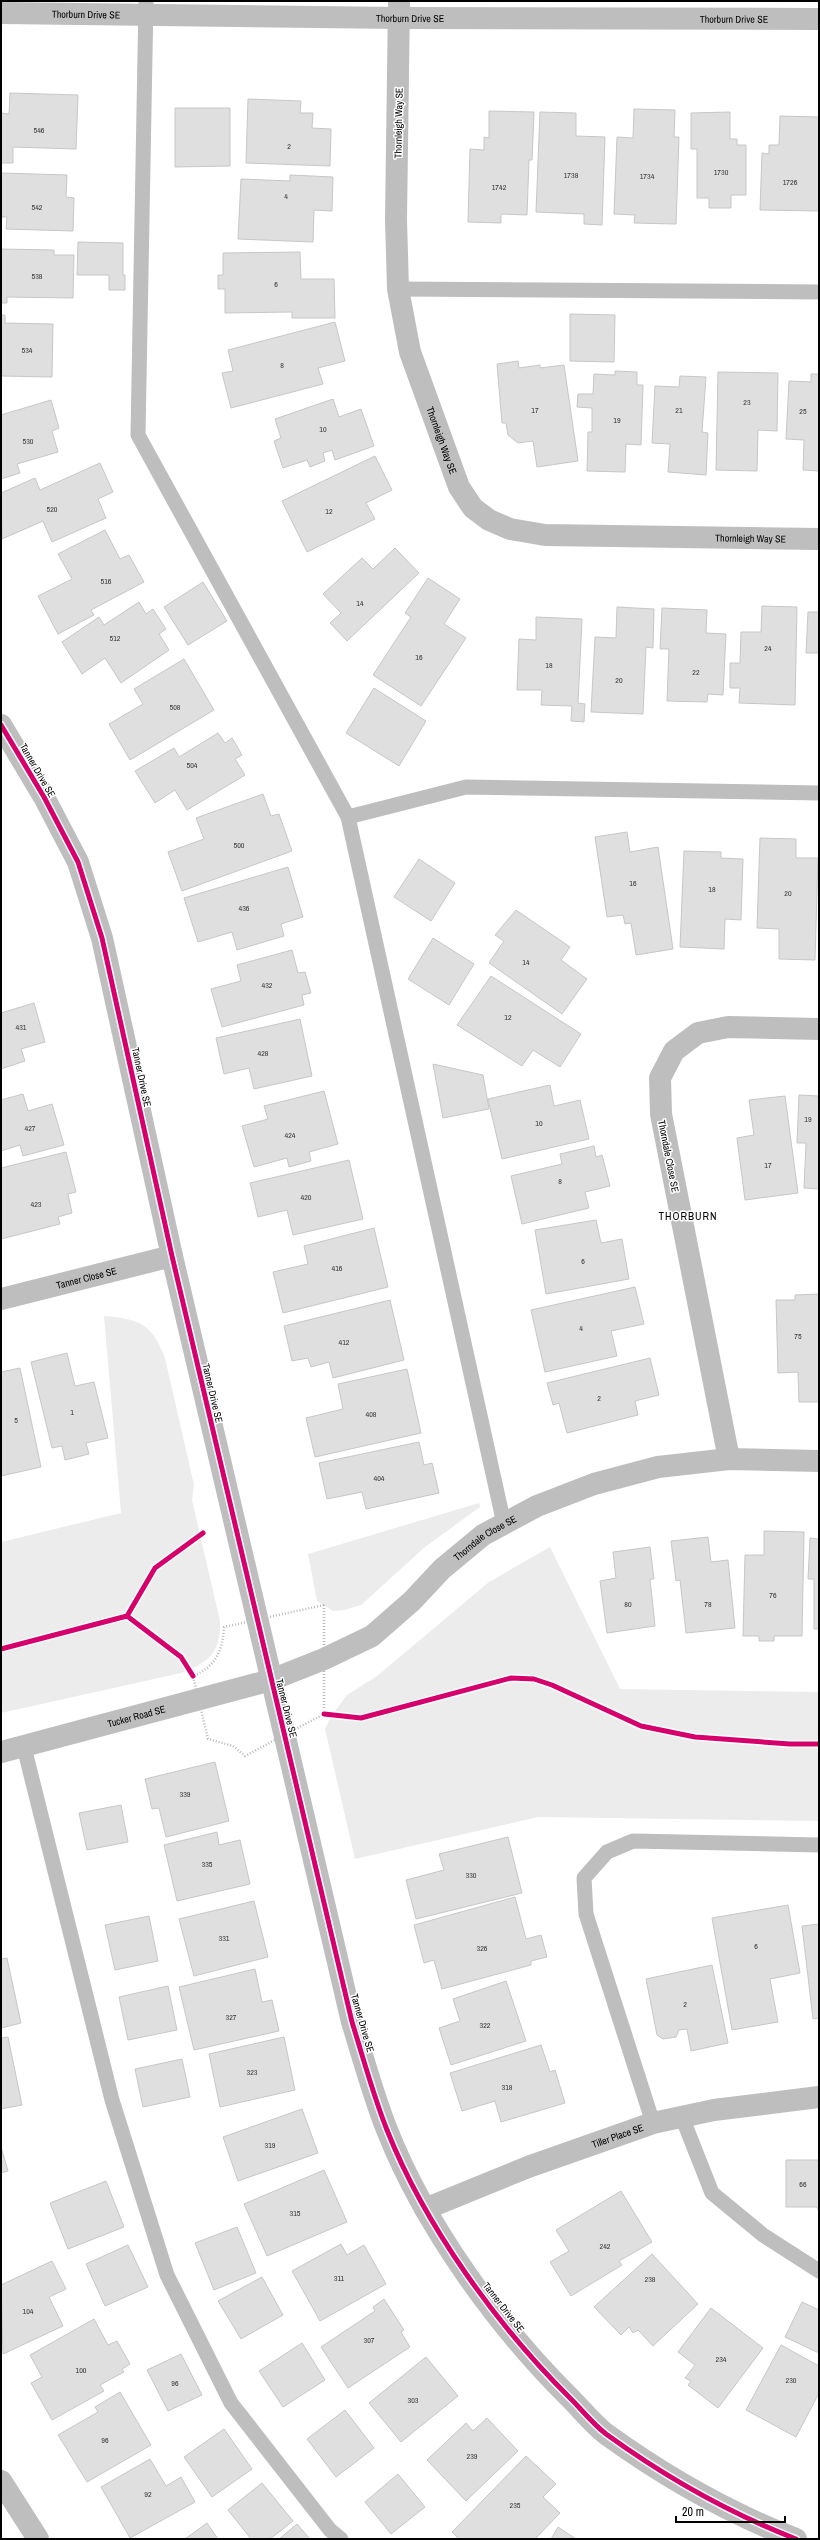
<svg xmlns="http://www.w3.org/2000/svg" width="820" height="2540" viewBox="0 0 820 2540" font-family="'Archivo Narrow',sans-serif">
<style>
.green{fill:#ececec}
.building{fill:#dfdfdf;stroke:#c7c7c7}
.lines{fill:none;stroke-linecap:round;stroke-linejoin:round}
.path{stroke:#b9b9b9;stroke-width:2.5;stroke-dasharray:1 2;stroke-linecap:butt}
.service{stroke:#bebebe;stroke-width:15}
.minor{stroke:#bebebe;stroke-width:22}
.cycleway-casing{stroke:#fff;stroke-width:8}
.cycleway{stroke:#d6006c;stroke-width:5}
.labels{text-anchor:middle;stroke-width:3;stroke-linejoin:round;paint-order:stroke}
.number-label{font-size:8px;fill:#383838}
.street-label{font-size:10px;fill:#000;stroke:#fff}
.neighbourhood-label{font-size:11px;letter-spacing:1px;fill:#000;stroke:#fff}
</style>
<rect width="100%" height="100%" fill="#fff"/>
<g class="green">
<path d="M104 1316C140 1319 152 1324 165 1358L194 1485 192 1500 220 1621C221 1654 208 1662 181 1673L1 1713V1542L121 1513Z"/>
<path d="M479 1503 480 1507 425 1547 361 1605 345 1610 333 1611 317 1601 308 1554Z"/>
<path d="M550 1547 620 1689 819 1692V1821L538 1817 355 1859 325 1729 330 1718 347 1695 377 1676 489 1582Z"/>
</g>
<g class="building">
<path d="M10 93 78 95 76 149 13 147V163H1V113L9 114Z"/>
<path d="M248 99 301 101 300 113H313L312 128 331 129 330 166 246 163Z"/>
<path d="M175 108H230V166L175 167Z"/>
<path d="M634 109 675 110 674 137H679L676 224 634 223 635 215 614 214 617 137 633 138Z"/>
<path d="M489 111 534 112 532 160H529L527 215 501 214V223L468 222 470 149 484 150V137L489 138Z"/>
<path d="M540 112 576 113V136L605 137 602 225 584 224V214L536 212Z"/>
<path d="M730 112V139H737V145H746V195H731V208H709V198H697V149H691V113Z"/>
<path d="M780 116 819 117V211L760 210 762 153 769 154V145H779Z"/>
<path d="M1 173 67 175 66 197 74 198 73 231 6 229 7 217H1Z"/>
<path d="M290 175 333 177 332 211 314 210 313 242 238 239 241 179 290 181Z"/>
<path d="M78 242 123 243V275H125V290H109V275H77Z"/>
<path d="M1 249 54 250V255H74L73 298 7 297V303H1Z"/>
<path d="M300 252 301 279H334L335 318H292V312L225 313V289H218V275H223V253Z"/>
<path d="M570 314 615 315 614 362 570 361Z"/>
<path d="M1 315H5V323L53 324 52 377 1 376Z"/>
<path d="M335 322 345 361 318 368 323 384 231 408 222 373 233 371 228 350Z"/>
<path d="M518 361 519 368 540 365V368L564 365 578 461 537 467 533 441 518 443 508 435 506 423H502L497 364Z"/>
<path d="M615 371 637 372V385H643L641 445 626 444 625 472 587 471 588 432H592V408L577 407 578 394H593L594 374 615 375Z"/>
<path d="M718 372 778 373 777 431 758 430 757 471 716 470Z"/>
<path d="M811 374H819V471L803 470 804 440 786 439 789 381 811 382Z"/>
<path d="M680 376 706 377 702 432 708 433 706 475 668 472 670 444 652 443 655 386 679 387Z"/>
<path d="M333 399 339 417 361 409 374 446 335 460 332 450 323 453 325 461 310 467 307 460 283 468 274 441 281 438 275 419Z"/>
<path d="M51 400 59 428 52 431 58 452 17 464 20 473 1 479V415Z"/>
<path d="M375 456 392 490 366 503 375 519 307 552 282 501Z"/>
<path d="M100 463 113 492 98 499 106 518 52 542 43 521 2 539 1 493 35 478 40 490Z"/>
<path d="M105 530 120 559 129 555 144 582 91 610 94 615 58 634 38 596 72 579 58 554Z"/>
<path d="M395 548 419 573 347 641 330 623 341 613 323 594 362 558 373 569Z"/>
<path d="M428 578 460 599 444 624 466 638 421 706 373 675 411 617 405 613Z"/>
<path d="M203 582 227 621 188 645 164 607Z"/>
<path d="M139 602 146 614 153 609 166 629 159 634 169 650 121 683 105 658 82 674 62 642 99 617 104 625Z"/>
<path d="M762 606 797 607 795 705 739 703 740 688H730V663H740L741 632H761Z"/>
<path d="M617 607 654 609 653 648 646 647 643 714 591 712 595 637 616 638Z"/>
<path d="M662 608 707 610 706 633 726 634 723 695 708 694 707 702 667 701 669 649H660Z"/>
<path d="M808 612H819V653H806Z"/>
<path d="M536 617 582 619 578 703 585 704 584 722 571 721 572 706 541 705 542 690H517L519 639 536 640Z"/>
<path d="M184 659 214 710 130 760 109 724 143 704 134 689Z"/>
<path d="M374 688 426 721 399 766 346 733Z"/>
<path d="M218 733 225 743 232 738 242 755 235 759 245 775 187 810 175 790 155 803 135 771 174 748 179 757Z"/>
<path d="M263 794 271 816 279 814 292 851 182 891 168 852 204 839 196 818Z"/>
<path d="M627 832 630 852 658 847 673 949 636 955 631 923 625 924 623 915 607 917 595 837Z"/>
<path d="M760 838 796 839V858H818L815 960 779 959V929L757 928Z"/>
<path d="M684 851 721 852V858L743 859 741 920 725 919 724 949 680 947Z"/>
<path d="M419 859 455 883 431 921 394 897Z"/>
<path d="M288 867 303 917 281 924 284 936 237 950 232 932 198 942 184 898Z"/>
<path d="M516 910 570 947 561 960 587 979 562 1014 489 963 504 941 495 935Z"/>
<path d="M433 938 474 964 449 1005 408 979Z"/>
<path d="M292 950 298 973 305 972 311 993 302 995 304 1005 222 1027 211 989 241 981 237 965Z"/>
<path d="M491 976 581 1034 560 1067 533 1050 522 1066 457 1025Z"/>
<path d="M34 1003 45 1042 21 1049 25 1061 1 1069V1013Z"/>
<path d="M300 1019 312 1076 254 1089 249 1068 224 1074 216 1038Z"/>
<path d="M433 1064 483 1075 489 1109 443 1118Z"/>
<path d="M550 1085 554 1106 580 1100 589 1139 502 1159 488 1099Z"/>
<path d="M324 1091 338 1144 309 1152 311 1161 289 1167 287 1158 254 1167 242 1126 268 1119 264 1106Z"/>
<path d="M23 1094 28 1111 52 1104 64 1145 23 1156 20 1145 1 1151V1100Z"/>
<path d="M799 1095 819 1096V1189L804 1188 806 1143H797Z"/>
<path d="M785 1096 798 1193 745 1200 737 1138 754 1135 749 1100Z"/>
<path d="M594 1146 596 1157 602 1155 610 1186 585 1192 589 1208 522 1224 511 1176 562 1164 560 1154Z"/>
<path d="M66 1152 76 1192 68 1194 72 1213 58 1217 60 1224 1 1239V1168Z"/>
<path d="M349 1160 363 1219 293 1235 287 1210 258 1217 250 1183Z"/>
<path d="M596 1220 601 1243 622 1239 629 1279 546 1294 535 1230Z"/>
<path d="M374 1228 388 1287 283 1313 273 1272 308 1264 304 1246Z"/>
<path d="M635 1287 644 1324 611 1331 617 1356 545 1372 531 1310Z"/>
<path d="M819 1294V1402H799L798 1372 778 1373 776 1300H795V1295Z"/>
<path d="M390 1300 404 1360 333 1378 329 1362 311 1367 308 1358 292 1361 284 1326Z"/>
<path d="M67 1353 75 1386 94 1382 108 1438 86 1443 89 1454 65 1460 62 1446 52 1448 31 1362Z"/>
<path d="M650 1358 659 1395 635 1401 638 1415 567 1433 559 1403 553 1405 547 1383Z"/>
<path d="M20 1368 41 1467 1 1476V1372Z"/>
<path d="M407 1369 421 1433 315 1457 306 1418 343 1409 338 1384Z"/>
<path d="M419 1442 424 1465 432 1463 439 1493 366 1509 362 1492 327 1499 319 1463Z"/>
<path d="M764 1531 804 1532 802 1636H774V1641H759V1636H743L745 1555H764Z"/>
<path d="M708 1537 711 1562 728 1560 735 1628 686 1633 680 1580 676 1581 671 1541Z"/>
<path d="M810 1538 819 1539V1629H814V1579H808Z"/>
<path d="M650 1547 654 1579H650L655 1626 607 1633 600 1581 616 1578 613 1552Z"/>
<path d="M215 1762 229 1821 166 1837 159 1808 152 1809 145 1779Z"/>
<path d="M121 1805 128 1842 87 1850 79 1813Z"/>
<path d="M217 1832 219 1845 240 1840 250 1884 177 1901 164 1845Z"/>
<path d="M508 1837 522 1893 416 1919 406 1880 444 1870 439 1854Z"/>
<path d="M515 1897 526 1939 541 1935 547 1957 531 1961V1965L442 1989 434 1960 424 1963 414 1925Z"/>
<path d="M254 1901 268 1957 194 1976 179 1919Z"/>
<path d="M788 1905 800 1973 770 1979 778 2022 732 2030 712 1918Z"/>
<path d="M149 1916 158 1961 115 1970 105 1925Z"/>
<path d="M819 1924V2018L813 2019 802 1926Z"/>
<path d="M7 1958 21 2023 1 2028V1959Z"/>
<path d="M712 1965 728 2043 691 2051 687 2029 679 2030 676 2037 663 2039 657 2035 646 1979Z"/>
<path d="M255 1969 262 2002 272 2000 279 2031 194 2050 179 1987Z"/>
<path d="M506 1981 526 2041 451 2065 439 2028 460 2021 453 1999Z"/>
<path d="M168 1986 177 2030 128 2040 119 1997Z"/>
<path d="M8 2037 22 2105 1 2109V2038Z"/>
<path d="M284 2037 295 2090 220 2107 209 2054Z"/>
<path d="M541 2045 550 2072 555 2070 565 2103 501 2122 495 2101 462 2111 450 2073Z"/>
<path d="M182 2059 190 2097 143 2107 135 2069Z"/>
<path d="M302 2109 318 2153 238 2181 223 2137Z"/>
<path d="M1 2147 8 2171 1 2173Z"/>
<path d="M786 2160H819V2210L816 2207H786Z"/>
<path d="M324 2170 347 2222 267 2256 244 2204Z"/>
<path d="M106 2181 124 2227 68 2249 50 2203Z"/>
<path d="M621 2191 652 2242 619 2261 622 2265 571 2296 550 2262 569 2251 556 2230Z"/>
<path d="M237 2227 256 2273 214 2290 195 2243Z"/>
<path d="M341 2244 347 2255 364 2245 386 2284 320 2321 292 2271Z"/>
<path d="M128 2245 148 2287 105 2306 86 2264Z"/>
<path d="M652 2254 698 2304 653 2346 638 2330 633 2333 629 2327 621 2335 594 2307Z"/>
<path d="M52 2261 66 2289 49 2297 63 2326 3 2354 1 2285Z"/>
<path d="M262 2277 283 2315 241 2339 218 2301Z"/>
<path d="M384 2299 404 2330 401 2332 410 2347 348 2388 321 2347 375 2311 373 2307Z"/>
<path d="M802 2302 819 2310V2353L785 2337Z"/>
<path d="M711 2308 763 2348 718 2408 688 2385 691 2381 685 2378 695 2365 678 2352Z"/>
<path d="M94 2319 108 2345 117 2341 130 2364 122 2369 124 2372 100 2385 104 2391 52 2420 31 2383 42 2377 30 2355Z"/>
<path d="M302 2343 325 2380 283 2407 259 2371Z"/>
<path d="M781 2345 819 2366V2393L796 2437 746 2410Z"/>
<path d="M181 2354 202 2395 168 2411 147 2370Z"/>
<path d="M426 2357 458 2396 401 2442 369 2403Z"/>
<path d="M120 2392 151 2445 87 2482 58 2435 98 2412 95 2407Z"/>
<path d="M345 2410 374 2448 336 2477 307 2439Z"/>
<path d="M487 2418 518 2451 466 2501 427 2460 466 2423 473 2431Z"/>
<path d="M224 2429 252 2469 212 2497 184 2457Z"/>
<path d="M526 2456 556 2484 543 2497 560 2513 535 2539H459L452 2532Z"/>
<path d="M150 2459 166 2486 181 2477 195 2502 130 2538 101 2487Z"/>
<path d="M398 2474 425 2507 391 2534 365 2502Z"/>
<path d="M262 2483 293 2521 270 2539H251L228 2510Z"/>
<path d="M207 2523 218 2539H185Z"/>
<path d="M297 2524 310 2539H279Z"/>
<path d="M558 2527 576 2539H551Z"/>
</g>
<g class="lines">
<path class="path" d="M324 1605V1714L245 1756 233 1746 208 1739 193 1676C216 1667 223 1649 224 1627Z"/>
<g class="service">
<path d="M146 1 138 435 348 817 504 1524"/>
<path d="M398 289 819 292"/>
<path d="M348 817 466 787 819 793"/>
<path d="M24 1747 112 2100 167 2275 231 2403 330 2530 341 2539"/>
<path d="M682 2117 712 2193 763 2235 819 2271"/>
<path d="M653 2123 586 1914 584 1878 607 1852 633 1841 819 1845"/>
</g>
<g class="minor">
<path id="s1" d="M399 1 396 219 398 289 410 352 459 487 473 508 489 520 510 529 545 535 819 539"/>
<path id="s2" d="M1 13 399 18 819 19"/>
<path d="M1 725 44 797 78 862 102 938 172 1256 352 2022C363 2057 373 2095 387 2130 425 2226 498 2327 571 2399 582 2410 593 2424 606 2434 664 2476 729 2513 796 2539"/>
<path id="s3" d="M1 1299 172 1256"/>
<path d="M729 1459 661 1114 660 1078 674 1051 698 1033 728 1027 819 1029"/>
<path id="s4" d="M1 1752 271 1680 324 1659 372 1636 412 1601 442 1569 483 1535 537 1506 594 1484 658 1467 729 1459 819 1461"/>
<path id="s5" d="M425 2209 528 2167 653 2123 714 2110 819 2097"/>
<path d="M1 2481 38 2539"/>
</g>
<defs>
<g id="cycleway">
<path d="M1 725 44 797 78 862 102 938 172 1256 352 2022C363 2057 373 2095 387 2130 425 2226 498 2327 571 2399 582 2410 593 2424 606 2434 664 2476 729 2513 796 2539"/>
<path d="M127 1616 181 1657 193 1676"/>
<path d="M1 1649 127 1616 155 1568 203 1533"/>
<path d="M324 1714 361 1718 511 1678 534 1679 552 1685 641 1726 695 1737 790 1744H819"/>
</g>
</defs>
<use href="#cycleway" class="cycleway-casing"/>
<use href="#cycleway" class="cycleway"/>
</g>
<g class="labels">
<g class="number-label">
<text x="39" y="133">546</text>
<text x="289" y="149">2</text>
<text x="721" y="175">1730</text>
<text x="571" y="178">1738</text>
<text x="647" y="179">1734</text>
<text x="790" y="185">1726</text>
<text x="499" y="190">1742</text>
<text x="286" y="199">4</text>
<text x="37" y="210">542</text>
<text x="37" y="279">538</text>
<text x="276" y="287">6</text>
<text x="27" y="353">534</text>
<text x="282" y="368">8</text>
<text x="747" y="405">23</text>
<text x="535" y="413">17</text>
<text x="679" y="413">21</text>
<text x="803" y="414">25</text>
<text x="617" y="423">19</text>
<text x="323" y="432">10</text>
<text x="28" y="444">530</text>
<text x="52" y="512">520</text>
<text x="329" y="514">12</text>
<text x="106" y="584">516</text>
<text x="360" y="606">14</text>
<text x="115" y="641">512</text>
<text x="768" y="651">24</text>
<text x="419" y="660">16</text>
<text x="549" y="668">18</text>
<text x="696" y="675">22</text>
<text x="619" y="683">20</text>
<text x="175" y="710">508</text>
<text x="192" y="768">504</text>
<text x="239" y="848">500</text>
<text x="633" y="886">16</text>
<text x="712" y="892">18</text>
<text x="788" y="896">20</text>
<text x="244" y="911">436</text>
<text x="526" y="965">14</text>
<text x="267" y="988">432</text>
<text x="508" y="1020">12</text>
<text x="21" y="1030">431</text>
<text x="263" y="1056">428</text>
<text x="808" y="1122">19</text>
<text x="539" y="1126">10</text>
<text x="30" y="1131">427</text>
<text x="290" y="1138">424</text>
<text x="768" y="1168">17</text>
<text x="560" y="1184">8</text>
<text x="306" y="1200">420</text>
<text x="36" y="1207">423</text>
<text x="583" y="1264">6</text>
<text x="337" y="1271">416</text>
<text x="581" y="1331">4</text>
<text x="798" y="1339">75</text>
<text x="344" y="1345">412</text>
<text x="599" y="1401">2</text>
<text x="72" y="1415">1</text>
<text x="371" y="1417">408</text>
<text x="16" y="1423">5</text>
<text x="379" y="1481">404</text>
<text x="773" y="1598">76</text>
<text x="628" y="1607">80</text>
<text x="708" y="1607">78</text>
<text x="185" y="1797">339</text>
<text x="207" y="1867">335</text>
<text x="471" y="1878">330</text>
<text x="224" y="1941">331</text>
<text x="756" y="1949">6</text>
<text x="482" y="1951">326</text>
<text x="685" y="2007">2</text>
<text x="231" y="2020">327</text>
<text x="485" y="2028">322</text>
<text x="252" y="2075">323</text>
<text x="507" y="2090">318</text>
<text x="270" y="2148">319</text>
<text x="803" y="2187">66</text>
<text x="295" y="2216">315</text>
<text x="605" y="2249">242</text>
<text x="339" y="2281">311</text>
<text x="650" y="2282">238</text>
<text x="28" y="2314">104</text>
<text x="369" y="2343">307</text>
<text x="721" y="2362">234</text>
<text x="81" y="2373">100</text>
<text x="791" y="2383">230</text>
<text x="175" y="2386">96</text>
<text x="413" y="2403">303</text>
<text x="105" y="2443">96</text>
<text x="472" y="2459">239</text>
<text x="148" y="2497">92</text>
<text x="515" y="2508">235</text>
</g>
<g class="street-label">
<text dy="4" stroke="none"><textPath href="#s2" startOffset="85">Thorburn Drive SE</textPath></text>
<text dy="4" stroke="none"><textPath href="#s2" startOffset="409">Thorburn Drive SE</textPath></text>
<text dy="4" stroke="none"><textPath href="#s2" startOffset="733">Thorburn Drive SE</textPath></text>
<text transform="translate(398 123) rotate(-89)" y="4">Thornleigh Way SE</text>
<text dy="4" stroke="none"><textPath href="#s1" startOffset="446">Thornleigh Way SE</textPath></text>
<text dy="4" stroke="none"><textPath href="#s1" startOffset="805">Thornleigh Way SE</textPath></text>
<text transform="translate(38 770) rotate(60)" y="4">Tanner Drive SE</text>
<text transform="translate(142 1077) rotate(78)" y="4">Tanner Drive SE</text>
<text transform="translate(669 1156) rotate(79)" y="4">Thorndale Close SE</text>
<text dy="4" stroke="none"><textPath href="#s3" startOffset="88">Tanner Close SE</textPath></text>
<text transform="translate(213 1393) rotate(77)" y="4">Tanner Drive SE</text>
<text dy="4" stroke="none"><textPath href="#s4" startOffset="540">Thorndale Close SE</textPath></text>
<text transform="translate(287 1708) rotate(76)" y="4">Tanner Drive SE</text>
<text dy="4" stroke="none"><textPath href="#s4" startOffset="140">Tucker Road SE</textPath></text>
<text transform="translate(363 2023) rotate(74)" y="4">Tanner Drive SE</text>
<text dy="4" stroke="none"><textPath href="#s5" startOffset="206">Tiller Place SE</textPath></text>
<text transform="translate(504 2307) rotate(52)" y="4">Tanner Drive SE</text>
</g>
<g class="neighbourhood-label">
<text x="688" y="1220">THORBURN</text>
</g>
</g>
<rect width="820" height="2540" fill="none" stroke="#000000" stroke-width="4"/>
<path d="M676 2516v6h109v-6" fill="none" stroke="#000000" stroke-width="2"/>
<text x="682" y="2516" font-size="12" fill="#000000" stroke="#ffffff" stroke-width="3" paint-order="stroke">20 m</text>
</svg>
